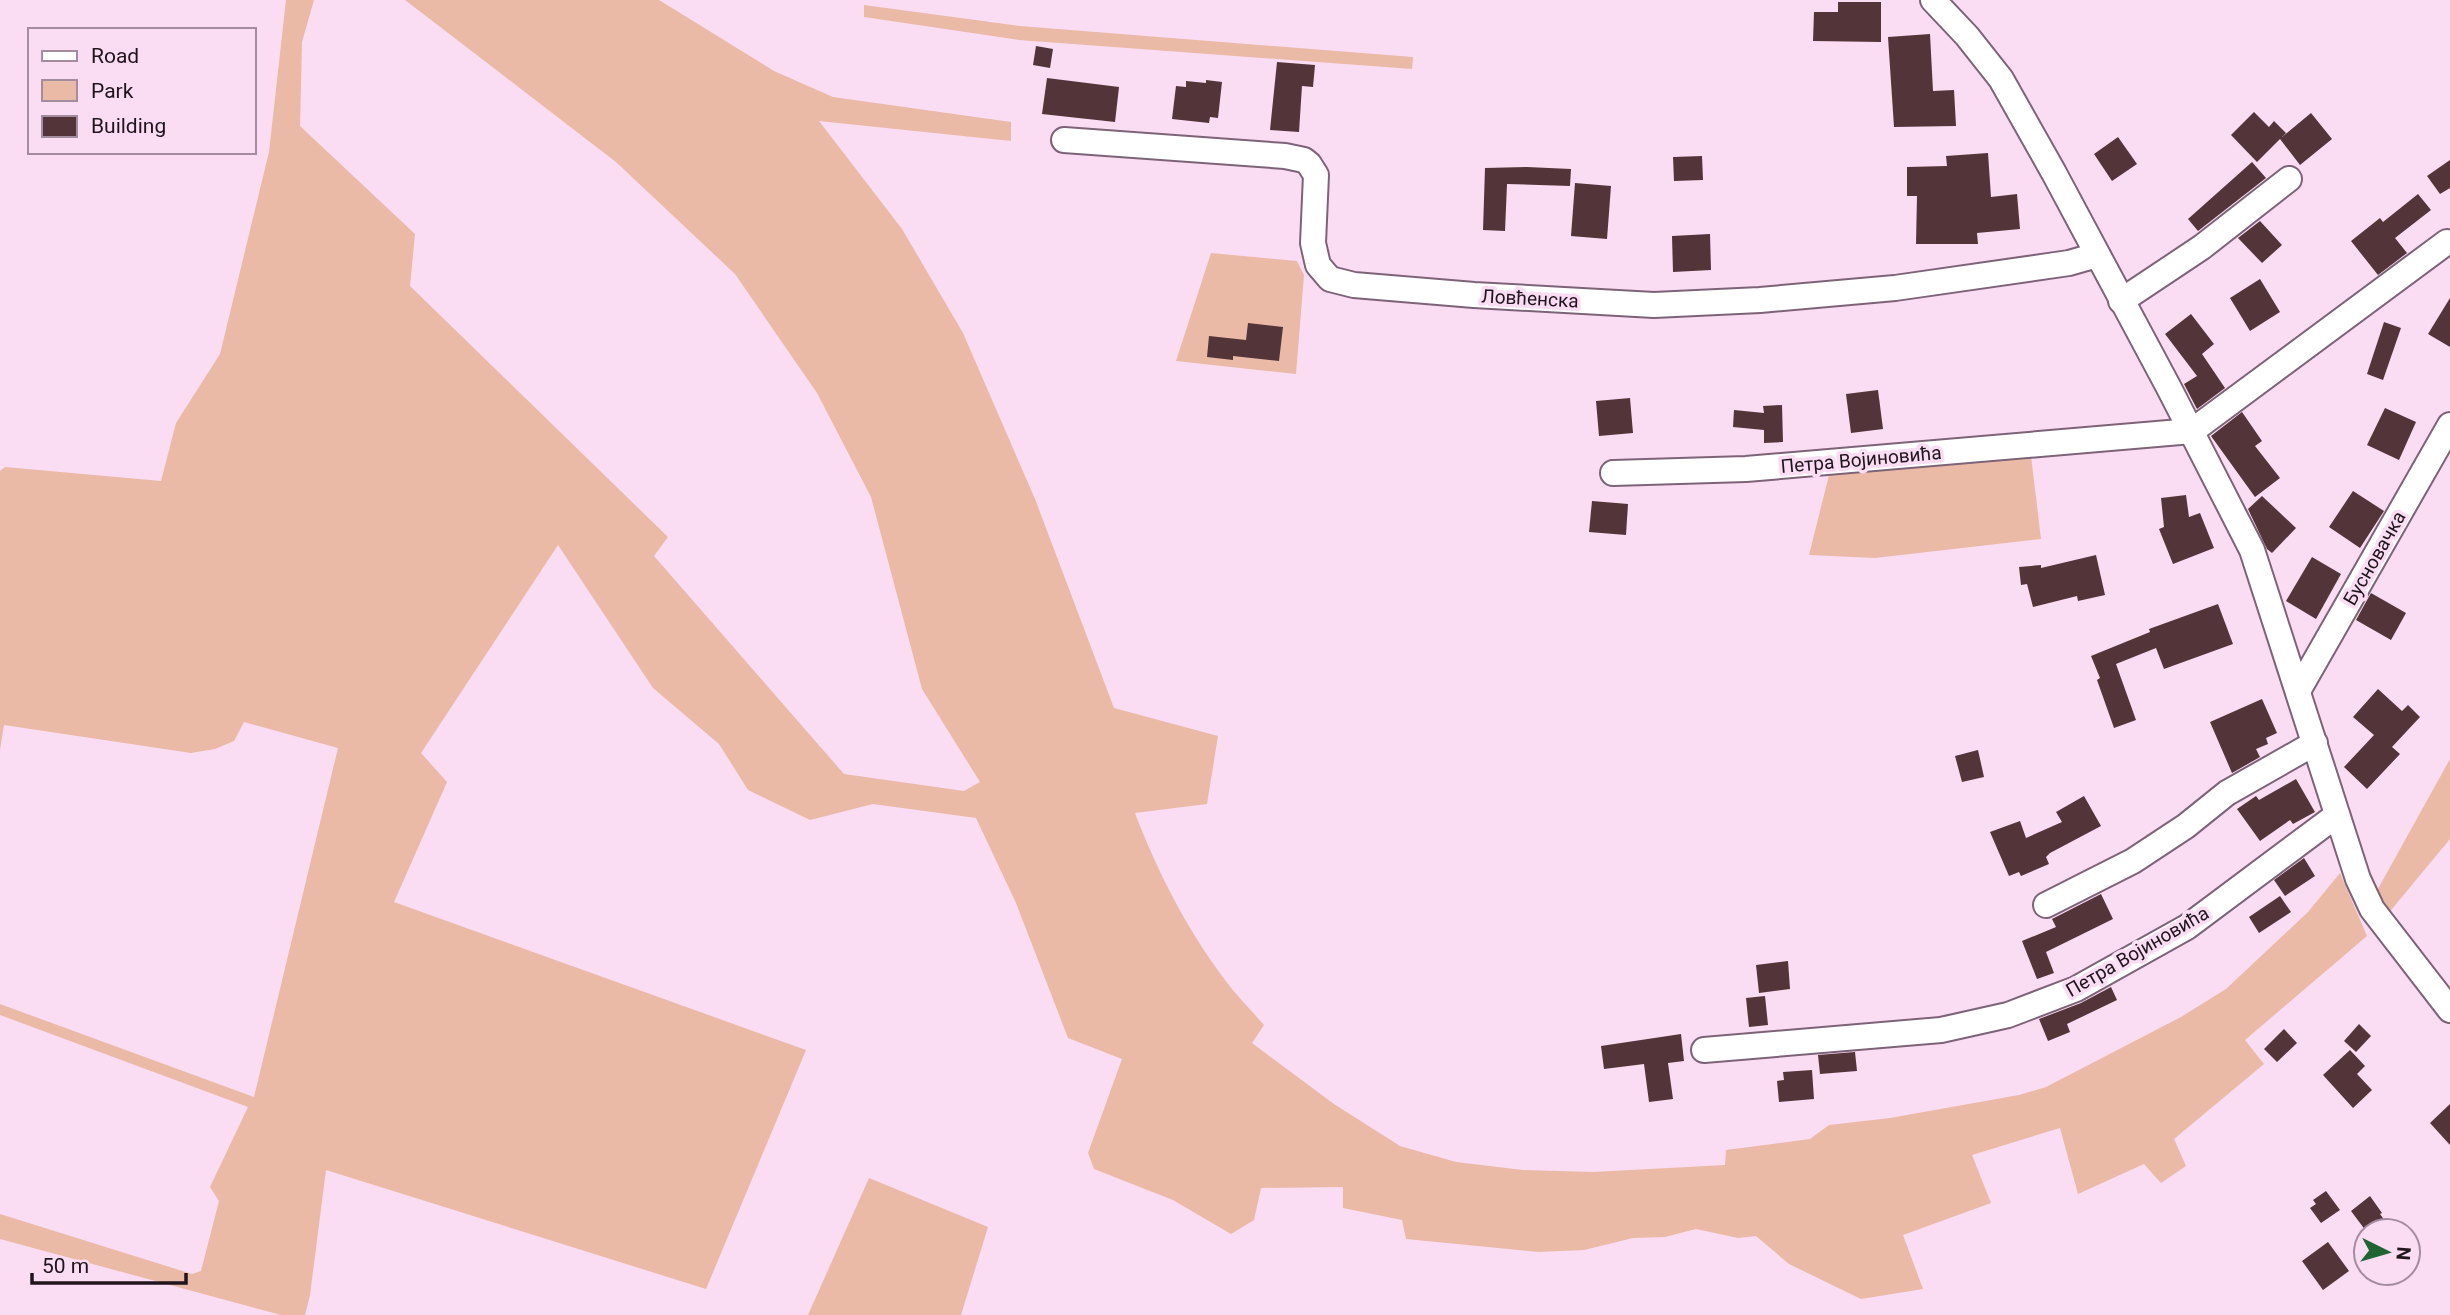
<svg xmlns="http://www.w3.org/2000/svg" width="2450" height="1315" viewBox="0 0 2450 1315" font-family="Roboto,sans-serif">
<style>
.green{fill:#eabaa6}
.building{fill:#533439}
.lines{fill:none;stroke-linecap:round;stroke-linejoin:round}
.street-casing{stroke:#7d6378;stroke-width:28}
.street{stroke:#fff;stroke-width:24}
.labels{text-anchor:middle;stroke-width:7;stroke-linejoin:round;paint-order:stroke}
.street-label{font-size:19px;fill:#20151d;stroke:#fadcf3}
</style>
<rect width="100%" height="100%" fill="#fadcf3"/>
<g class="green">
<path d="M286 0H314L302 42 300 126 415 234 410 286 668 537 654 556 844 774 964 791 980 782 922 689 871 497 817 393 735 274 616 162 405 0H659L774 71 833 97 1011 122V141L819 121 902 229 963 333 1035 499 1114 708 1218 736 1207 804 1135 813C1157 871 1187 930 1225 980 1237 996 1251 1010 1264 1025L1252 1043 1334 1104 1400 1146 1456 1162 1523 1170 1593 1172 1725 1165 1726 1150 1810 1139 1829 1125 1890 1118 2019 1095 2046 1087 2181 1017 2226 989 2308 912 2340 873 2367 936 2245 1040 2264 1064 2174 1139 2186 1166 2161 1183 2144 1164 2078 1194 2060 1128 1972 1155 1991 1203 1903 1235 1923 1289 1861 1299 1789 1264 1756 1236 1738 1238 1696 1229 1665 1237 1633 1238 1584 1250 1538 1252 1406 1239 1402 1220 1343 1208V1187L1261 1188 1254 1220 1231 1234 1173 1200 1094 1169 1088 1153 1122 1059 1068 1038 1016 903 976 818 873 804 810 820 748 790 719 744 653 688 558 545 421 753 447 782 394 902 806 1050 706 1289 326 1170 310 1295 305 1315H281L0 1239V1214L192 1274 201 1271 219 1201 210 1187 248 1107 0 1015V1004L254 1097 338 748 244 722 234 741 215 749 191 753 4 725 0 750V471L5 467 161 481 176 423 220 354 269 152Z"/>
<path d="M864 5 1020 26 1413 57 1412 69 1019 40 864 17Z"/>
<path d="M1211 253 1297 261 1304 275 1296 374 1176 361Z"/>
<path d="M2031 456 2041 539 1875 558 1809 555 1830 471Z"/>
<path d="M2450 759V839L2387 915 2374 896Z"/>
<path d="M869 1178 988 1227 961 1315H808Z"/>
</g>
<g class="building">
<path d="M1838 2H1881V42L1813 41 1814 12H1838Z"/>
<path d="M1930 34 1933 91 1954 90 1956 126 1894 127 1888 37Z"/>
<path d="M1036 46 1053 49 1050 68 1033 65Z"/>
<path d="M1277 62 1315 65 1313 87 1302 86 1299 132 1270 130Z"/>
<path d="M1047 78 1119 87 1115 122 1042 114Z"/>
<path d="M1206 80 1222 82 1218 118 1210 117 1209 123 1172 119 1176 86 1186 87V81L1206 83Z"/>
<path d="M2254 112 2269 127 2274 121 2286 133 2282 137 2311 113 2332 139 2300 165 2280 139 2257 162 2231 135Z"/>
<path d="M2118 137 2137 164 2112 181 2094 154Z"/>
<path d="M1988 153 1991 197 2017 194 2020 229 1977 233 1978 244H1916L1917 196H1907V167L1947 166 1946 156Z"/>
<path d="M1702 156 1703 180 1674 181 1673 157Z"/>
<path d="M2450 160V188L2440 194 2427 176Z"/>
<path d="M2252 162 2266 178 2198 231 2188 219Z"/>
<path d="M1527 167 1571 169 1570 186 1507 184 1505 231 1483 230 1485 168Z"/>
<path d="M1575 183 1611 186 1607 239 1571 236Z"/>
<path d="M2418 194 2431 210 2395 238 2407 253 2378 275 2351 241 2380 218 2383 222Z"/>
<path d="M2260 221 2282 245 2262 263 2238 238Z"/>
<path d="M1710 234 1711 270 1673 272 1672 236Z"/>
<path d="M2260 279 2280 312 2250 331 2230 298Z"/>
<path d="M2450 298V347L2428 334Z"/>
<path d="M2191 314 2214 344 2202 354 2225 388 2197 409 2184 384 2197 376 2165 334Z"/>
<path d="M2384 322 2401 328 2383 380 2367 374Z"/>
<path d="M1248 323 1283 327 1279 361 1233 356V360L1207 357 1209 336 1246 340Z"/>
<path d="M1878 390 1883 429 1851 433 1846 394Z"/>
<path d="M1630 398 1633 433 1599 436 1596 401Z"/>
<path d="M1782 405 1783 442 1764 443V430L1733 427 1734 410 1764 413 1763 406Z"/>
<path d="M2385 408 2416 422 2399 460 2367 445Z"/>
<path d="M2242 412 2262 441 2255 446 2280 478 2255 497 2211 436Z"/>
<path d="M2353 491 2384 511 2360 548 2329 527Z"/>
<path d="M2186 495 2189 517 2200 513 2214 548 2173 564 2159 529 2164 527 2161 498Z"/>
<path d="M2262 496 2296 528 2272 553 2267 549 2248 509Z"/>
<path d="M1592 501 1628 504 1626 535 1589 532Z"/>
<path d="M2096 555 2105 595 2078 601 2077 596 2033 607 2027 584 2021 585 2019 567 2041 565V568Z"/>
<path d="M2312 557 2341 574 2316 619 2286 601Z"/>
<path d="M2371 593 2406 613 2391 640 2356 620Z"/>
<path d="M2218 604 2233 644 2164 669 2156 648 2116 664 2136 720 2114 728 2097 680 2100 678 2091 656 2150 632 2149 629Z"/>
<path d="M2378 689 2402 711 2408 705 2420 717 2392 747 2400 754 2367 789 2344 767 2374 735 2353 717Z"/>
<path d="M2262 699 2277 733 2266 738 2268 744 2256 749 2260 757 2232 773 2210 722Z"/>
<path d="M1978 750 1984 777 1962 782 1955 756Z"/>
<path d="M2296 779 2315 812 2293 824 2290 820 2260 841 2237 809 2256 796 2259 800Z"/>
<path d="M2084 796 2101 826 2050 853 2046 857 2049 864 2021 876 2019 872 2009 876 1990 832 2020 821 2026 838 2062 822 2056 812Z"/>
<path d="M2304 858 2315 876 2285 896 2274 880Z"/>
<path d="M2101 894 2113 919 2046 952 2054 973 2037 979 2022 941 2056 927 2052 919Z"/>
<path d="M2280 896 2291 912 2259 933 2249 917Z"/>
<path d="M1788 961 1790 989 1759 993 1756 965Z"/>
<path d="M2111 987 2117 1000 2067 1024 2070 1032 2048 1041 2039 1019 2081 1003Z"/>
<path d="M1765 996 1768 1025 1749 1027 1746 998Z"/>
<path d="M2359 1024 2371 1036 2356 1052 2344 1041Z"/>
<path d="M2284 1029 2297 1043 2277 1062 2264 1049Z"/>
<path d="M1681 1034 1684 1061 1668 1063 1673 1099 1649 1102 1644 1064 1604 1069 1601 1046Z"/>
<path d="M2350 1050 2365 1066 2357 1074 2372 1090 2353 1108 2323 1075Z"/>
<path d="M1855 1052 1857 1071 1820 1074 1818 1055Z"/>
<path d="M1812 1070 1814 1099 1779 1102 1777 1081 1784 1080 1783 1072Z"/>
<path d="M2450 1104V1145L2430 1123Z"/>
<path d="M2326 1191 2340 1210 2321 1223 2310 1208 2316 1204 2313 1200Z"/>
<path d="M2370 1196 2382 1213 2380 1214 2392 1231H2366L2351 1211Z"/>
<path d="M2328 1242 2349 1271 2323 1290 2302 1261Z"/>
</g>
<g class="lines">
<defs>
<g id="street">
<path d="M1933 0 1967 36 2001 79 2054 173 2169 388 2252 550 2358 879 2372 909 2450 1010"/>
<path d="M1064 140 1285 156 1304 160 1309 164 1316 175 1313 243 1318 265 1330 279 1354 285 1474 295 1654 305 1760 300 1895 288 2069 263 2097 255"/>
<path d="M2121 301 2202 247 2289 179"/>
<path d="M1613 473 1746 469 2192 431 2447 242"/>
<path d="M2298 691 2450 425"/>
<path d="M2046 905 2133 861 2186 826 2227 793 2315 743"/>
<path d="M1704 1050 1941 1030 2008 1015 2076 989 2187 927 2337 815"/>
</g>
</defs>
<use href="#street" class="street-casing"/>
<use href="#street" class="street"/>
</g>
<g class="labels">
<g class="street-label">
<text transform="translate(1530 298) rotate(3)" y="7">Ловћенска</text>
<text transform="translate(1861 459) rotate(-5)" y="7">Петра Војиновића</text>
<text transform="translate(2374 558) rotate(-60)" y="7">Бусновачка</text>
<text transform="translate(2137 951) rotate(-30)" y="7">Петра Војиновића</text>
</g>
</g>
<rect x="28" y="28" width="228" height="126" fill="#fadcf3" stroke="#a38c9d" stroke-width="2"/>
<rect x="42" y="51" width="35" height="10" fill="#ffffff" stroke="#a38c9d" stroke-width="2"/>
<text x="91" y="63" font-size="21" fill="#20151d">Road</text>
<rect x="42" y="80" width="35" height="21" fill="#eabaa6" stroke="#a38c9d" stroke-width="2"/>
<text x="91" y="98" font-size="21" fill="#20151d">Park</text>
<rect x="42" y="116" width="35" height="21" fill="#533439" stroke="#a38c9d" stroke-width="2"/>
<text x="91" y="133" font-size="21" fill="#20151d">Building</text>
<g transform="translate(2387 1252) rotate(95)"><circle r="33" fill="#fadcf3" stroke="#a38c9d" stroke-width="2"/>
<path d="M0-5L12 26L0 18L-12 26Z" fill="#1f6531"/>
<text y="-10" font-size="19" font-weight="bold" text-anchor="middle" fill="#20151d">N</text>
</g>
<path d="M32 1273v10h154v-10" fill="none" stroke="#20151d" stroke-width="3.5"/>
<text x="42" y="1273" font-size="21" fill="#20151d" stroke="#fadcf3" stroke-width="5" paint-order="stroke">50 m</text>
</svg>
